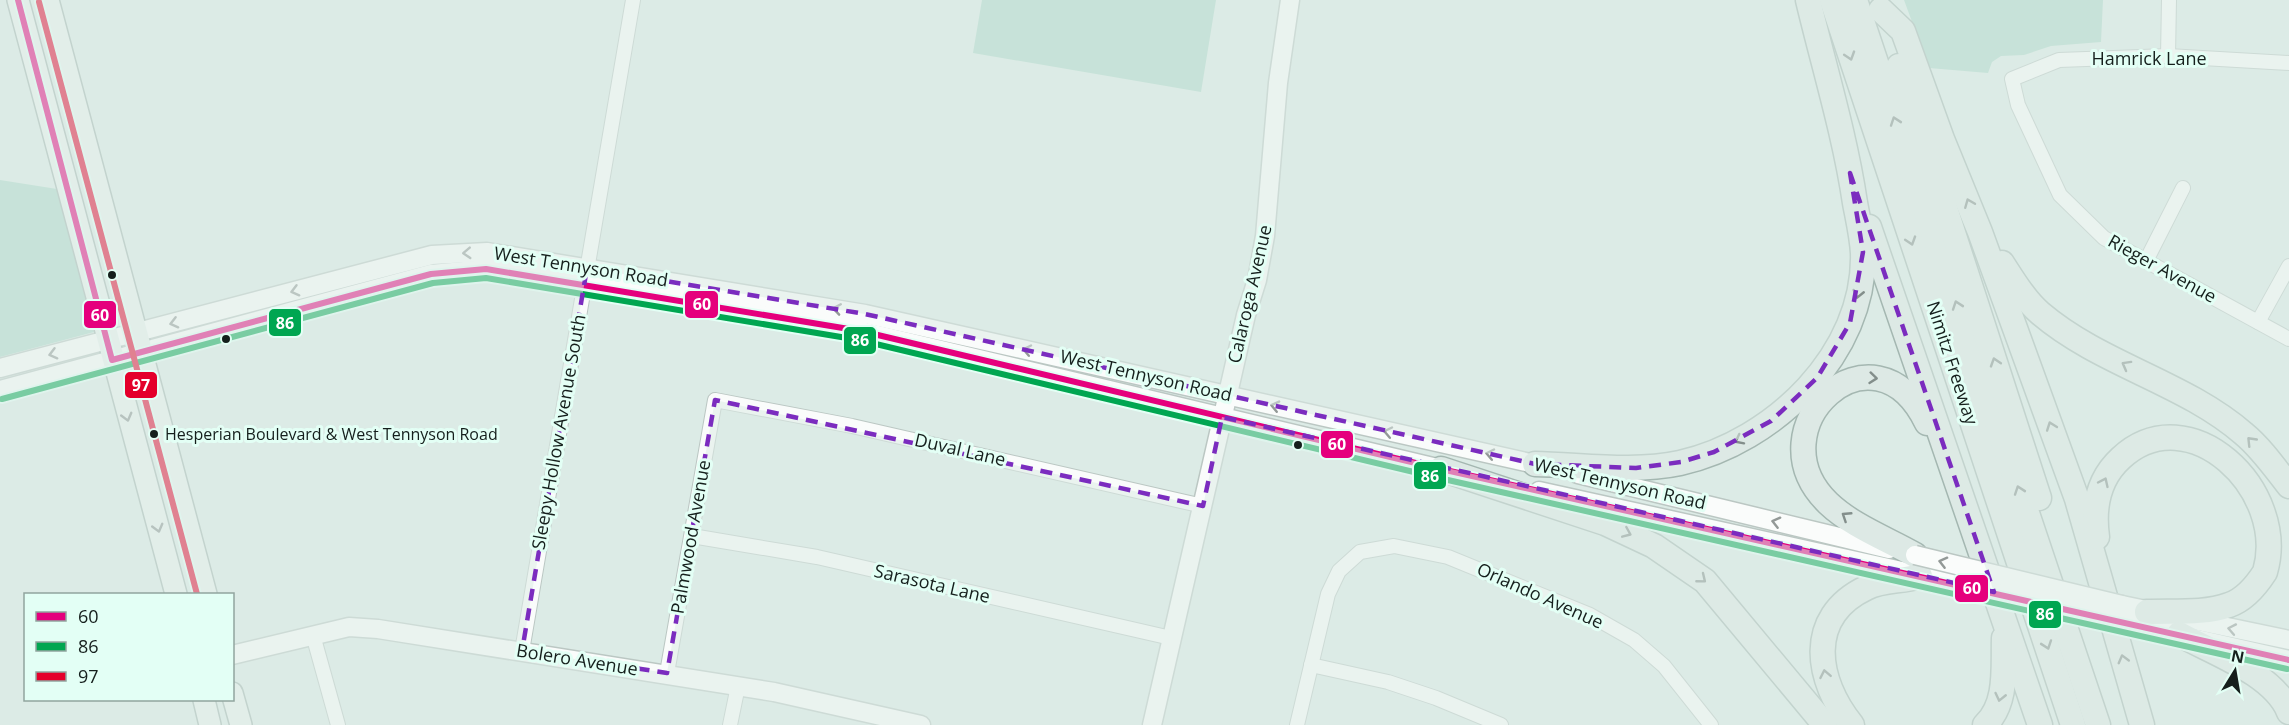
<svg xmlns="http://www.w3.org/2000/svg" width="2289" height="725" viewBox="0 0 2289 725" font-family="'Open Sans',sans-serif">
<style>
.green{fill:#add8ca}
.lines{fill:none;stroke-linecap:round;stroke-linejoin:round}
.street-casing{stroke:#bbc7c3;stroke-width:16}
.secondary-casing{stroke:#bbc7c3;stroke-width:21}
.primary-casing{stroke:#a4b7b1;stroke-width:24}
.highway-casing{stroke:#a4b7b1;stroke-width:27}
.street{stroke:#fafcfb;stroke-width:14}
.secondary{stroke:#fafcfb;stroke-width:18}
.primary{stroke:#e8f1ee;stroke-width:21}
.highway{stroke:#dde9e5;stroke-width:24}
.secondary-bridge-casing{stroke:#bbc7c3;stroke-width:21;stroke-linecap:butt}
.secondary-bridge{stroke:#fafcfb;stroke-width:18}
.bus-1-casing{stroke:#e3fff5;stroke-width:10}
.bus-2-casing{stroke:#e3fff5;stroke-width:10}
.bus-3-casing{stroke:#e3fff5;stroke-width:10}
.bus-1{stroke:#e5007d;stroke-width:6}
.bus-2{stroke:#00a651;stroke-width:6}
.bus-3{stroke:#e4002b;stroke-width:6}
.oneway{stroke:#838e8b}
.oneway2{stroke:#939997}
.oneway3{stroke:#899290}
.marked{fill:none;stroke:#7b2cbf;stroke-width:4.5;stroke-dasharray:12 8;stroke-linejoin:round}
.bus-dot{fill:#151f1c;stroke:#e3fff5;stroke-width:2}
.labels{text-anchor:middle;stroke-width:6;stroke-linejoin:round;paint-order:stroke}
.bus-label{font-size:16px;fill:#151f1c;stroke:#e3fff5;text-anchor:start}
.street-label{font-size:18px;fill:#151f1c;stroke:#e3fff5}
.line-badge{stroke:#e3fff5;stroke-width:2}
.badge-label{font-size:16px;text-anchor:middle;font-weight:bold;fill:#fff}
</style>
<rect width="100%" height="100%" fill="#dcebe6"/>
<g class="green">
<path d="M982 0H1216L1201 92 973 53Z"/>
<path d="M1904 0H2103L2101 42 2051 46 2024 55 2001 56 1992 62 1988 73 1929 68Z"/>
<path d="M0 180 57 189 94 332 0 357Z"/>
</g>
<g class="lines">
<defs>
<g id="street">
<path d="M2168 56 2169 0"/>
<path d="M2289 63 2168 56 2059 60 2012 79 2018 105 2060 195 2104 238 2289 339"/>
<path d="M2146 261 2183 188"/>
<path d="M2258 322 2289 266"/>
<path d="M692 536 817 557 1171 638"/>
<path d="M313 635 338 725"/>
<path d="M522 651 633 0"/>
<path d="M1311 665 1388 682 1436 698 1501 725"/>
<path d="M667 673 715 400 852 426 1203 506"/>
<path d="M730 725 738 686"/>
<path d="M1297 725 1328 594 1339 571 1360 552 1394 546 1448 557 1590 615 1634 640 1664 666 1711 725"/>
</g>
<g id="secondary">
<path d="M0 368 432 255 487 252 865 314 1548 467"/>
<path d="M0 390 431 274 486 269 861 331 1454 472"/>
<path d="M1578 474 1889 549"/>
<path d="M1539 491 1965 585"/>
<path d="M2122 605 2289 640"/>
<path d="M2118 621 2289 660"/>
<path d="M232 655 349 627 378 629 774 692 921 725"/>
<path d="M1152 725 1246 315 1257 280 1265 236 1278 83 1290 0"/>
</g>
<g id="primary">
<path d="M18 0 176 594"/>
<path d="M48 0 206 594"/>
<path d="M232 693 241 725"/>
<path d="M204 700 210 725"/>
</g>
<g id="highway">
<path d="M1832 0 2073 725"/>
<path d="M1855 0 2098 725"/>
<path d="M1881 10 1903 31 1942 139 1980 232 2077 499 2142 725"/>
<path d="M1899 66 2039 498"/>
<path d="M1869 227 2040 725"/>
<path d="M2002 263C2013 280 2025 300 2040 313 2101 365 2184 382 2244 434 2261 448 2275 468 2289 486"/>
<path d="M1535 464C1583 465 1633 473 1680 463 1774 442 1866 353 1863 253 1862 236 1858 219 1855 203 1845 135 1824 67 1808 0"/>
<path d="M1441 469 1605 523 1654 546 1705 581 1825 725"/>
<path d="M2097 537C2093 508 2098 479 2121 458 2189 395 2289 490 2265 572 2256 586 2244 600 2229 605 2205 614 2173 611 2147 612"/>
<path d="M1915 555C1887 539 1852 526 1828 503 1751 428 1874 313 1927 423"/>
<path d="M2179 634C2213 653 2274 674 2289 712"/>
<path d="M1852 725C1816 681 1805 617 1866 588 1883 579 1902 582 1920 576"/>
<path d="M1985 725C2008 703 2003 667 2004 638"/>
</g>
</defs>
<use href="#street" class="street-casing"/>
<use href="#secondary" class="secondary-casing"/>
<use href="#primary" class="primary-casing"/>
<use href="#highway" class="highway-casing"/>
<use href="#street" class="street"/>
<use href="#secondary" class="secondary"/>
<use href="#primary" class="primary"/>
<use href="#highway" class="highway"/>
<defs>
<g id="secondary-bridge">
<path d="M1915 555 2122 605"/>
<path d="M1965 585 2118 621"/>
</g>
</defs>
<use href="#secondary-bridge" class="secondary-bridge-casing"/>
<use href="#secondary-bridge" class="secondary-bridge"/>
<defs>
<path id="bus-1" d="M18 0 112 360 431 274 486 269 861 331 1441 469 2289 660"/>
<path id="bus-2" d="M2 399 433 283 486 278 859 340 1439 478 2287 669"/>
<path id="bus-3" d="M39 2 197 594"/>
</defs>
<use href="#bus-1" class="bus-1-casing"/>
<use href="#bus-2" class="bus-2-casing"/>
<use href="#bus-3" class="bus-3-casing"/>
<use href="#bus-1" class="bus-1"/>
<use href="#bus-2" class="bus-2"/>
<use href="#bus-3" class="bus-3"/>
</g>
<defs><path id="oneway-chevron" d="M-2-3.5L2.5 0L-2 3.5" fill="none" stroke-width="1.6" stroke-linecap="round" stroke-linejoin="round" transform="scale(1.5)"/></defs>
<g class="oneway">
<use href="#oneway-chevron" transform="translate(1850 56) rotate(72)"/>
<use href="#oneway-chevron" transform="translate(1895 121) rotate(-109)"/>
<use href="#oneway-chevron" transform="translate(1969 203) rotate(-112)"/>
<use href="#oneway-chevron" transform="translate(1911 241) rotate(72)"/>
<use href="#oneway-chevron" transform="translate(1858 294) rotate(103)"/>
<use href="#oneway-chevron" transform="translate(1957 305) rotate(-109)"/>
<use href="#oneway-chevron" transform="translate(1995 362) rotate(-108)"/>
<use href="#oneway-chevron" transform="translate(2126 365) rotate(-151)"/>
<use href="#oneway-chevron" transform="translate(1873 378) rotate(6)"/>
<use href="#oneway-chevron" transform="translate(2051 426) rotate(-110)"/>
<use href="#oneway-chevron" transform="translate(1739 440) rotate(153)"/>
<use href="#oneway-chevron" transform="translate(2251 441) rotate(-134)"/>
<use href="#oneway-chevron" transform="translate(2104 482) rotate(-65)"/>
<use href="#oneway-chevron" transform="translate(2019 490) rotate(-109)"/>
<use href="#oneway-chevron" transform="translate(1846 516) rotate(-147)"/>
<use href="#oneway-chevron" transform="translate(1627 533) rotate(23)"/>
<use href="#oneway-chevron" transform="translate(1702 579) rotate(39)"/>
<use href="#oneway-chevron" transform="translate(2047 645) rotate(71)"/>
<use href="#oneway-chevron" transform="translate(2123 659) rotate(-105)"/>
<use href="#oneway-chevron" transform="translate(1825 674) rotate(-101)"/>
<use href="#oneway-chevron" transform="translate(2000 697) rotate(103)"/>
</g>
<g class="oneway2">
<use href="#oneway-chevron" transform="translate(467 253) rotate(177)"/>
<use href="#oneway-chevron" transform="translate(295 291) rotate(165)"/>
<use href="#oneway-chevron" transform="translate(837 309) rotate(-171)"/>
<use href="#oneway-chevron" transform="translate(174 323) rotate(166)"/>
<use href="#oneway-chevron" transform="translate(1027 350) rotate(-168)"/>
<use href="#oneway-chevron" transform="translate(53 354) rotate(165)"/>
<use href="#oneway-chevron" transform="translate(1275 406) rotate(-167)"/>
<use href="#oneway-chevron" transform="translate(1388 432) rotate(-168)"/>
<use href="#oneway-chevron" transform="translate(1490 454) rotate(-168)"/>
<use href="#oneway-chevron" transform="translate(1776 522) rotate(-166)"/>
<use href="#oneway-chevron" transform="translate(1943 562) rotate(-166)"/>
<use href="#oneway-chevron" transform="translate(2232 629) rotate(-169)"/>
</g>
<g class="oneway3">
<use href="#oneway-chevron" transform="translate(127 417) rotate(75)"/>
<use href="#oneway-chevron" transform="translate(158 528) rotate(75)"/>
</g>
<path d="M0 0H2289V725H0ZM1850 173 1994 592 1222 417 1203 506 715 400 667 673 522 651 587 268 865 314 1535 464 1636 468 1681 462 1714 452 1771 421 1817 378 1850 323 1863 252Z" fill="#dcebe6" fill-opacity=".55" fill-rule="evenodd"/>
<path class="marked" d="M1850 173 1994 592 1222 417 1203 506 715 400 667 673 522 651 587 268 865 314 1535 464 1636 468 1681 462 1714 452 1771 421 1817 378 1850 323 1863 252Z"/>
<g class="bus-dot">
<circle cx="112" cy="275" r="5"/>
<circle cx="226" cy="339" r="5"/>
<circle cx="154" cy="434" r="5"/>
<circle cx="1298" cy="445" r="5"/>
</g>
<g class="labels">
<g class="bus-label">
<text x="165" y="440">Hesperian Boulevard &amp; West Tennyson Road</text>
</g>
<g class="street-label">
<text x="2149" y="65">Hamrick Lane</text>
<text transform="translate(581 267) rotate(9)" y="6">West Tennyson Road</text>
<text transform="translate(2162 269) rotate(29)" y="6">Rieger Avenue</text>
<text transform="translate(1250 294) rotate(-77)" y="6">Calaroga Avenue</text>
<text transform="translate(1952 363) rotate(72)" y="6">Nimitz Freeway</text>
<text transform="translate(1146 376) rotate(13)" y="6">West Tennyson Road</text>
<text transform="translate(559 432) rotate(-80)" y="6">Sleepy Hollow Avenue South</text>
<text transform="translate(960 450) rotate(13)" y="6">Duval Lane</text>
<text transform="translate(1620 484) rotate(13)" y="6">West Tennyson Road</text>
<text transform="translate(691 537) rotate(-80)" y="6">Palmwood Avenue</text>
<text transform="translate(932 584) rotate(13)" y="6">Sarasota Lane</text>
<text transform="translate(1540 596) rotate(24)" y="6">Orlando Avenue</text>
<text transform="translate(577 660) rotate(9)" y="6">Bolero Avenue</text>
</g>
</g>
<g class="line-badge">
<rect x="684" y="290" width="35" height="29" rx="6" fill="#e5007d"/>
<rect x="83" y="300" width="34" height="29" rx="6" fill="#e5007d"/>
<rect x="268" y="308" width="34" height="29" rx="6" fill="#00a651"/>
<rect x="843" y="326" width="34" height="29" rx="6" fill="#00a651"/>
<rect x="124" y="371" width="34" height="28" rx="6" fill="#e4002b"/>
<rect x="1320" y="430" width="34" height="29" rx="6" fill="#e5007d"/>
<rect x="1413" y="461" width="34" height="29" rx="6" fill="#00a651"/>
<rect x="1954" y="574" width="35" height="29" rx="6" fill="#e5007d"/>
<rect x="2028" y="600" width="34" height="29" rx="6" fill="#00a651"/>
</g>
<g class="badge-label">
<text x="702" y="310">60</text>
<text x="100" y="321">60</text>
<text x="285" y="329">86</text>
<text x="860" y="346">86</text>
<text x="141" y="391">97</text>
<text x="1337" y="450">60</text>
<text x="1430" y="482">86</text>
<text x="1972" y="594">60</text>
<text x="2045" y="620">86</text>
</g>
<rect x="24" y="593" width="210" height="108" fill="#e3fff5" stroke="#91a59e" stroke-width="1.5"/>
<rect x="36" y="612" width="30" height="9" fill="#e5007d" stroke="#91a59e" stroke-width="1.5"/>
<text x="78" y="623" font-size="18" fill="#151f1c">60</text>
<rect x="36" y="642" width="30" height="9" fill="#00a651" stroke="#91a59e" stroke-width="1.5"/>
<text x="78" y="653" font-size="18" fill="#151f1c">86</text>
<rect x="36" y="672" width="30" height="9" fill="#e4002b" stroke="#91a59e" stroke-width="1.5"/>
<text x="78" y="683" font-size="18" fill="#151f1c">97</text>
<g transform="translate(2235 671) rotate(11)" stroke="#e3fff5" stroke-width="4.5" paint-order="stroke">
<path d="M0-4.5L10 22L0 15L-10 22Z" fill="#151f1c"/>
<text y="-9" font-size="16" font-weight="bold" text-anchor="middle" fill="#151f1c">N</text>
</g>
</svg>
